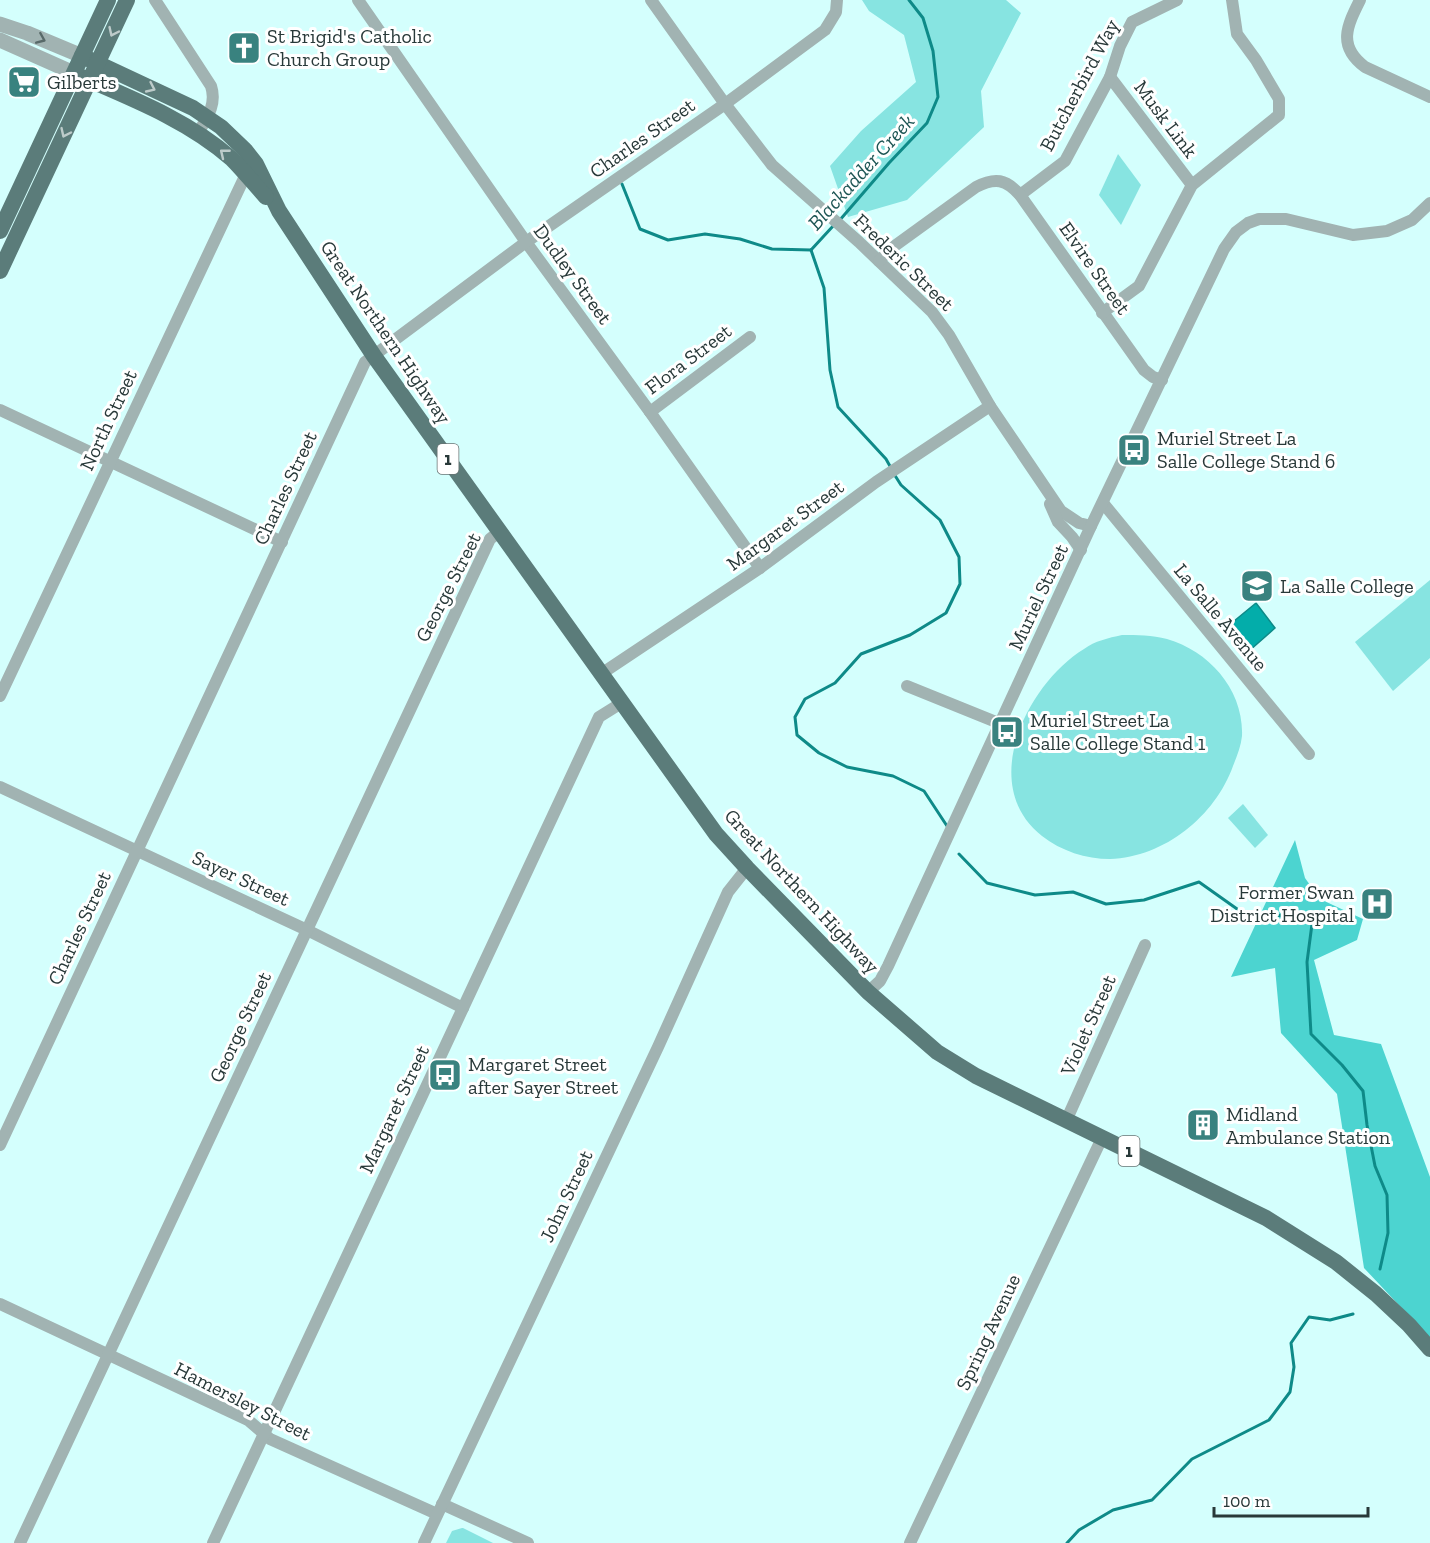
<svg xmlns="http://www.w3.org/2000/svg" width="1430" height="1543" viewBox="0 0 1430 1543" font-family="'Zilla Slab',serif">
<style>
.green{fill:#87e4e1}
.forest{fill:#4cd4d0}
.water{fill:#03adaa;stroke:#0e8a88;stroke-width:1.5}
.lines{fill:none;stroke-linecap:round;stroke-linejoin:round}
.stream{stroke:#0e8a88;stroke-width:3}
.minor{stroke:#a1b3b2;stroke-width:12}
.tertiary{stroke:#a1b3b2;stroke-width:15}
.primary{stroke:#5b7c7a;stroke-width:16}
.oneway{stroke:#bdcbca}
.oneway2{stroke:#586a69}
.labels{text-anchor:middle;stroke-width:6;stroke-linejoin:round;paint-order:stroke}
.shield{fill:#fff;stroke:#687474;stroke-width:1.5}
.shield-label{font-size:18px;font-weight:bold;fill:#283939}
.poi-label{font-size:20px;fill:#283939;stroke:#fff;text-anchor:start}
.street-label{font-size:20px;fill:#283939;stroke:#fff}
.water-label{font-size:21px;font-style:italic;fill:#1d5554;stroke:#fff}
</style>
<rect width="100%" height="100%" fill="#d4fffd"/>
<g class="green">
<path d="M862 0H1006L1021 13 981 91 984 127 907 200 848 217 830 166 861 131 916 82 904 35 869 11Z"/>
<path d="M1118 154 1141 185 1121 225 1099 195Z"/>
<path d="M1430 580V658L1393 691 1355 642Z"/>
<path d="M1122 635C1137 635 1152 635 1167 639 1209 651 1244 690 1242 736 1241 746 1237 756 1233 766 1215 816 1165 857 1110 859 1086 859 1061 851 1042 836 977 785 1027 684 1084 649 1095 641 1108 638 1122 635Z"/>
<path d="M1243 804 1268 835 1255 848 1228 818Z"/>
<path d="M462 1528H463L493 1543H446L452 1531Z"/>
</g>
<path class="forest" d="M1295 840 1305 878 1320 899 1363 919 1357 940 1314 960 1334 1035 1381 1044 1430 1177V1338L1364 1268 1337 1094 1281 1033 1275 968 1231 977Z"/>
<path class="water" d="M1256 603 1275 628 1249 651 1228 626Z"/>
<g class="lines">
<g class="stream">
<path d="M622 184 640 229 668 240 705 234 740 239 772 249 811 250"/>
<path d="M839 221 889 163 927 123 938 97 933 51 923 18 909 0"/>
<path d="M811 250 824 288 830 370 838 407 886 459 891 468"/>
<path d="M811 250 834 225"/>
<path d="M894 474 901 485 940 520 959 557 960 584 946 613 910 635 861 654 835 683 805 699 795 717 797 735 819 753 847 767 893 776 924 791 947 826"/>
<path d="M959 854 987 883 1035 895 1073 892 1106 904 1144 900 1199 882 1247 916 1269 918 1295 912 1312 924 1307 962 1311 1034 1342 1065 1363 1091 1367 1125 1375 1166 1387 1195 1388 1233 1380 1269"/>
<path d="M1067 1543 1079 1530 1113 1510 1152 1500 1192 1459 1269 1420 1290 1392 1294 1367 1291 1343 1309 1317 1330 1320 1353 1314"/>
</g>
<g class="minor">
<path d="M155 0 211 86C217 104 207 118 198 133"/>
<path d="M358 0 526 242 650 412 760 568"/>
<path d="M651 0 725 104 772 165 859 242 932 312 949 335 990 406 1061 511 1079 523 1091 526"/>
<path d="M1360 0C1347 26 1337 46 1365 67L1430 97"/>
<path d="M1110 77 1192 185"/>
<path d="M1020 195 1065 161 1110 77 1120 46 1132 22 1177 0"/>
<path d="M879 261 889 250 976 187C995 177 1006 179 1020 195L1144 370 1153 377 1162 380"/>
<path d="M1102 313 1139 286 1192 185 1279 115V99L1256 60 1237 34 1232 0"/>
<path d="M0 410 282 542"/>
<path d="M650 412 750 337"/>
<path d="M1103 503 1309 754"/>
<path d="M1050 504 1058 522 1072 537 1081 550"/>
<path d="M601 674 760 568 876 482 990 406"/>
<path d="M907 686 1001 724"/>
<path d="M0 696 246 174 251 169"/>
<path d="M0 787 307 930 463 1008"/>
<path d="M868 992 880 981 888 966 1091 526 1224 249 1236 232 1248 223 1259 219H1286L1353 235 1387 231 1412 220 1430 203"/>
<path d="M1066 1121 1145 945"/>
<path d="M0 1145 365 362 526 242 725 104 825 30 836 12 837 0"/>
<path d="M0 1304 248 1420 270 1439 437 1514"/>
<path d="M442 1504 528 1543"/>
<path d="M20 1543 490 539 500 531"/>
<path d="M213 1543 599 717 623 702"/>
<path d="M424 1543 658 1047 728 892 747 868"/>
<path d="M910 1543 1102 1138"/>
</g>
<g class="tertiary">
<path d="M0 24 27 33 82 56"/>
<path d="M0 40 74 73"/>
</g>
<g class="primary">
<path d="M82 56 193 108 221 127 245 150 256 164 279 211 374 356 716 834 747 868 868 992 937 1052 976 1076 1266 1218 1336 1262 1376 1294 1409 1325 1430 1349"/>
<path d="M82 77C133 99 189 121 232 159 244 171 255 185 266 197"/>
<path d="M0 231 108 0"/>
<path d="M0 271 127 0"/>
</g>
</g>
<defs><path id="oneway-chevron" d="M-2-3.5L2.5 0L-2 3.5" fill="none" stroke-width="1.6" stroke-linecap="round" stroke-linejoin="round" transform="scale(1.5)"/></defs>
<g class="oneway">
<use href="#oneway-chevron" transform="translate(113 32) rotate(115)"/>
<use href="#oneway-chevron" transform="translate(151 88) rotate(25)"/>
<use href="#oneway-chevron" transform="translate(65 133) rotate(115)"/>
<use href="#oneway-chevron" transform="translate(224 153) rotate(-141)"/>
</g>
<use class="oneway2" href="#oneway-chevron" transform="translate(41 39) rotate(23)"/>
<defs>
<symbol id="church-square" viewBox="-11 -11 22 22"><rect x="-9" y="-9" width="18" height="18" rx="4" fill="#39827f" stroke="#fff"/><path d="M-1.2-6h2.4v3.5h3.3v2.4h-3.3V6h-2.4V-.1h-3.3v-2.4h3.3Z" fill="#fff"/></symbol>
<symbol id="supermarket-square" viewBox="-11 -11 22 22"><rect x="-9" y="-9" width="18" height="18" rx="4" fill="#39827f" stroke="#fff"/><path d="M-6-5.5h2.5l.6 2H6L4.5 2H-2.5L-4.4-4H-6ZM-1.5 3.2a1.3 1.3 0 1 0 .1 0ZM3 3.2a1.3 1.3 0 1 0 .1 0Z" fill="#fff"/></symbol>
<symbol id="bus-square" viewBox="-11 -11 22 22"><rect x="-9" y="-9" width="18" height="18" rx="4" fill="#39827f" stroke="#fff"/><path d="M-5-6H5V4H4V6H2V4H-2V6H-4V4H-5ZM-3.5-4V0h7V-4ZM-3.5 1.2v1.5H-2V1.2ZM2 1.2v1.5H3.5V1.2Z" fill="#fff"/></symbol>
<symbol id="school-square" viewBox="-11 -11 22 22"><rect x="-9" y="-9" width="18" height="18" rx="4" fill="#39827f" stroke="#fff"/><path d="M0-5L7-2L0 1L-7-2ZM-4 1L0 2.5L4 1V4Q0 6-4 4Z" fill="#fff"/></symbol>
<symbol id="hospital-square" viewBox="-11 -11 22 22"><rect x="-9" y="-9" width="18" height="18" rx="4" fill="#39827f" stroke="#fff"/><path d="M-5-5h3v3.5h4V-5h3V5h-3V1.5h-4V5h-3Z" fill="#fff"/></symbol>
<symbol id="building-square" viewBox="-11 -11 22 22"><rect x="-9" y="-9" width="18" height="18" rx="4" fill="#39827f" stroke="#fff"/><path d="M-4-6H4V6H1V3H-1V6H-4ZM-2.5-4.3h1.7v1.8h-1.7ZM.8-4.3h1.7v1.8H.8ZM-2.5-1h1.7V.8h-1.7ZM.8-1h1.7V.8H.8Z" fill="#fff"/></symbol>
</defs>
<g fill-rule="evenodd">
<use href="#church-square" x="225" y="29" width="38" height="38"/>
<use href="#supermarket-square" x="5" y="63" width="38" height="38"/>
<use href="#bus-square" x="1115" y="431" width="38" height="38"/>
<use href="#school-square" x="1238" y="567" width="38" height="38"/>
<use href="#bus-square" x="988" y="713" width="38" height="38"/>
<use href="#hospital-square" x="1358" y="885" width="38" height="38"/>
<use href="#bus-square" x="426" y="1056" width="38" height="38"/>
<use href="#building-square" x="1184" y="1106" width="38" height="38"/>
</g>
<g class="labels">
<g class="shield">
<rect x="437.5" y="444" width="21" height="30" rx="4.5"/>
<rect x="1118.5" y="1136" width="21" height="30" rx="4.5"/>
</g>
<g class="shield-label">
<text x="448" y="465">1</text>
<text x="1129" y="1157">1</text>
</g>
<g class="poi-label">
<text x="267" y="43">St Brigid's Catholic<tspan x="267" dy="23">Church Group</tspan></text>
<text x="47" y="89">Gilberts</text>
<text x="1157" y="445">Muriel Street La<tspan x="1157" dy="23">Salle College Stand 6</tspan></text>
<text x="1280" y="593">La Salle College</text>
<text x="1030" y="727">Muriel Street La<tspan x="1030" dy="23">Salle College Stand 1</tspan></text>
<text x="1354" y="899" text-anchor="end">Former Swan<tspan x="1354" dy="23">District Hospital</tspan></text>
<text x="468" y="1071">Margaret Street<tspan x="468" dy="23">after Sayer Street</tspan></text>
<text x="1226" y="1121">Midland<tspan x="1226" dy="23">Ambulance Station</tspan></text>
</g>
<g class="street-label">
<text transform="translate(1079 85) rotate(-62)" y="7">Butcherbird Way</text>
<text transform="translate(1166 119) rotate(53)" y="7">Musk Link</text>
<text transform="translate(642 138) rotate(-35)" y="7">Charles Street</text>
<text transform="translate(904 262) rotate(44)" y="7">Frederic Street</text>
<text transform="translate(1095 268) rotate(55)" y="7">Elvire Street</text>
<text transform="translate(573 274) rotate(54)" y="7">Dudley Street</text>
<text transform="translate(386 332) rotate(56)" y="7">Great Northern Highway</text>
<text transform="translate(688 359) rotate(-37)" y="7">Flora Street</text>
<text transform="translate(108 420) rotate(-65)" y="7">North Street</text>
<text transform="translate(285 488) rotate(-65)" y="7">Charles Street</text>
<text transform="translate(785 525) rotate(-36)" y="7">Margaret Street</text>
<text transform="translate(448 587) rotate(-63)" y="7">George Street</text>
<text transform="translate(1038 597) rotate(-65)" y="7">Muriel Street</text>
<text transform="translate(1221 617) rotate(50)" y="7">La Salle Avenue</text>
<text transform="translate(241 878) rotate(25)" y="7">Sayer Street</text>
<text transform="translate(802 891) rotate(47)" y="7">Great Northern Highway</text>
<text transform="translate(79 928) rotate(-65)" y="7">Charles Street</text>
<text transform="translate(1088 1025) rotate(-66)" y="7">Violet Street</text>
<text transform="translate(240 1027) rotate(-65)" y="7">George Street</text>
<text transform="translate(394 1109) rotate(-65)" y="7">Margaret Street</text>
<text transform="translate(566 1196) rotate(-65)" y="7">John Street</text>
<text transform="translate(988 1332) rotate(-65)" y="7">Spring Avenue</text>
<text transform="translate(243 1401) rotate(27)" y="7">Hamersley Street</text>
</g>
<g class="water-label">
<text transform="translate(861 172) rotate(-48)" y="7">Blackadder Creek</text>
</g>
</g>
<path d="M1214 1507v9h154v-9" fill="none" stroke="#283939" stroke-width="3"/>
<text x="1223" y="1507" font-size="18" fill="#283939" stroke="#ffffff" stroke-width="4.5" paint-order="stroke">100 m</text>
</svg>
